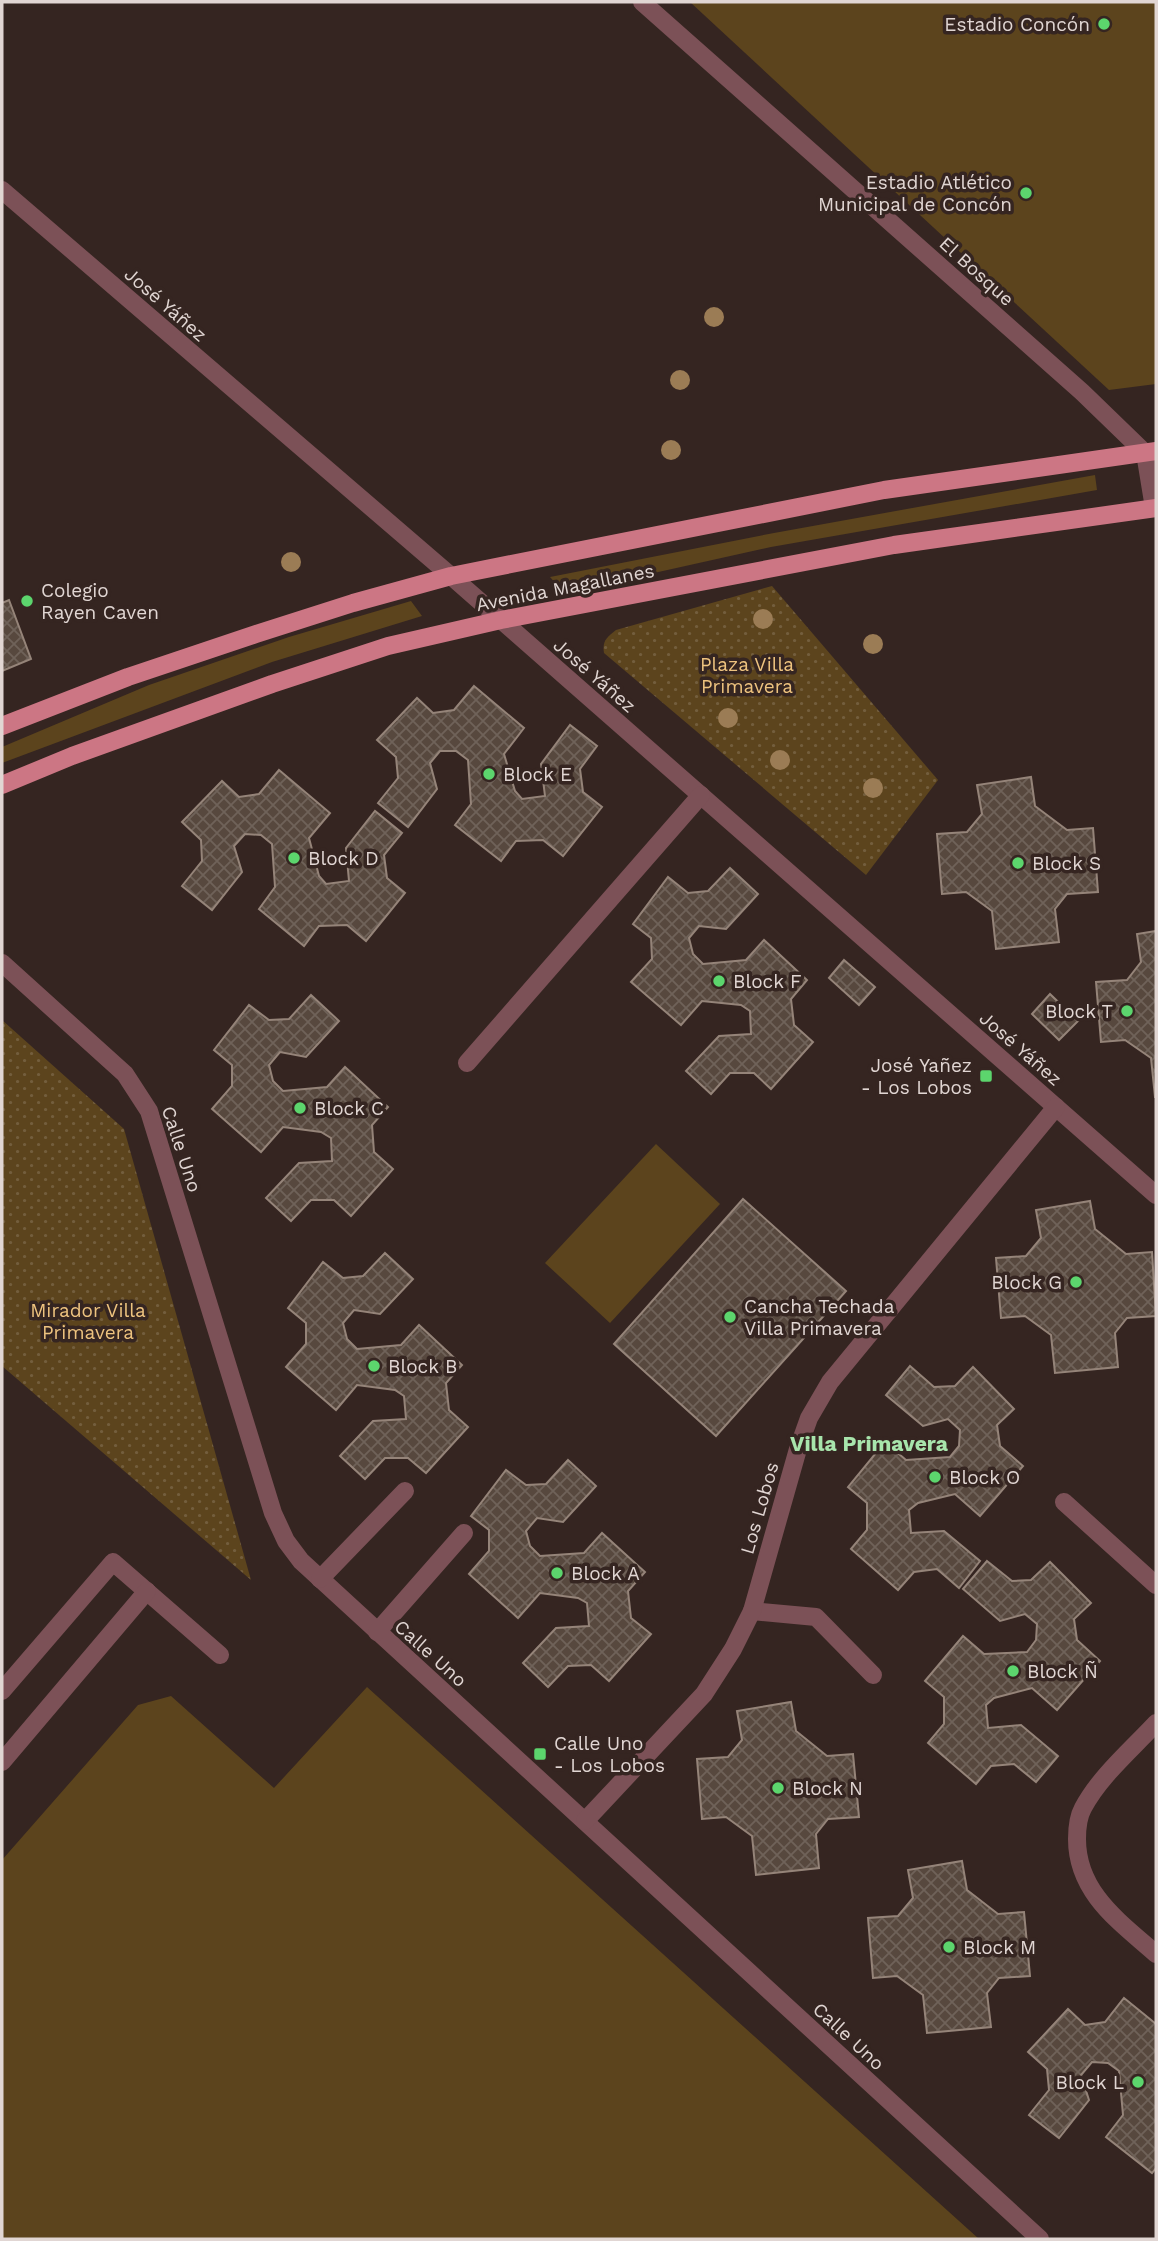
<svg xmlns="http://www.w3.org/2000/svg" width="1158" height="2241" viewBox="0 0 1158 2241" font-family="'Work Sans',sans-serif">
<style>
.grass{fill:#5c441d}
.park{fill:url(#park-dots)}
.building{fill:url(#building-cross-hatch);stroke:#958479;stroke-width:2}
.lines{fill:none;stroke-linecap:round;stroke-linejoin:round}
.minor{stroke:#7c5157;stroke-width:18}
.major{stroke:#cc7684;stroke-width:18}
.tree{fill:#9b7c55}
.poi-dot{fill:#5cd56d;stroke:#352521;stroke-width:2.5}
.labels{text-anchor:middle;stroke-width:7;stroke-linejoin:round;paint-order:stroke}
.poi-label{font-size:19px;fill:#e1d6d3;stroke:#352521;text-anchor:start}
.street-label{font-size:19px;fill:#e1d6d3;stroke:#352521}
.park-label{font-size:19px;fill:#eec37f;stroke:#352521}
.neighbourhood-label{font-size:21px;font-weight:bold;fill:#a8e5ac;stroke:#352521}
</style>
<defs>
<pattern id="park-dots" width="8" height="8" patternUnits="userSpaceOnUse" patternTransform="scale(1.75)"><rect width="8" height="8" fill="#5c441d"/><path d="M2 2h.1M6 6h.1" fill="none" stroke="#735e3d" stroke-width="1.8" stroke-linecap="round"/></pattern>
<pattern id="building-cross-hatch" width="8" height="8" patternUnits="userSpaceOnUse" patternTransform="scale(1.75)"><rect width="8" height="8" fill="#57483e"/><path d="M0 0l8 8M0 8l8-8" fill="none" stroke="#6f6259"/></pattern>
</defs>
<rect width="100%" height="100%" fill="#352521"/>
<g class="grass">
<path d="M690 2H1156V384L1109 390Z"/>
<path d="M1095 475 1097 490 771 547 564 593 550 577 774 533Z"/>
<path d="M411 601 422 616 272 662 2 763V747L149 685 289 637Z"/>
<path d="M656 1144 720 1204 610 1323 545 1263Z"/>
<path d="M367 1687 979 2239H2V1860L138 1705 171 1696 274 1788Z"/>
</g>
<g class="park">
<path d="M772 586 938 780 866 875 604 653C602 641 607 637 616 630Z"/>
<path d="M2 1020 124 1129 251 1580 2 1366Z"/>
</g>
<g class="building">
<path d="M9 600 31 659 2 671V603Z"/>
<path d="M474 686 524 728 504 754 515 791 522 799 545 796 541 764 570 725 597 746 580 769 583 792 602 807 563 856 543 840 516 841 501 861 455 825 471 804 468 760 456 751H440L430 763 437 789 408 827 378 803 398 778 396 757 377 740 417 698 433 713 454 710Z"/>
<path d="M279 770 330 813 309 838 319 876 326 884 349 881 346 848 375 811 402 833 384 855 387 878 405 893 366 941 347 925 319 926 304 946 259 909 275 887 272 844 261 835 245 834 234 846 242 872 212 910 182 886 202 861 201 840 182 822 222 781 239 797 259 794Z"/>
<path d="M1031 777 1035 806 1067 830 1093 828 1098 892 1067 894 1055 909 1059 942 996 949 992 911 966 892 942 894 937 834 967 832 982 814 977 785Z"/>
<path d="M730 868 758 894 726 929 699 926 689 938 693 954 703 964 746 960 764 940 807 980 791 999 794 1025 813 1042 771 1089 754 1073H730L711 1094 686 1071 719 1036 751 1034 750 1011 741 1005 702 1001 681 1025 631 982 652 959 651 938 633 924 668 877 688 893 708 891Z"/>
<path d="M1156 931V1097H1155L1151 1058 1125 1040 1101 1042 1096 982 1127 980 1141 962 1137 934Z"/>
<path d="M844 960 875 987 859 1005 829 978Z"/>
<path d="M1050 994 1078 1021 1059 1040 1032 1014Z"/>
<path d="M311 995 339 1021 306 1057 280 1052 269 1065 273 1081 283 1091 327 1087 345 1067 388 1107 372 1125 374 1152 393 1169 351 1216 334 1200H311L291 1221 266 1198 299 1163 332 1161 331 1138 321 1132 283 1127 261 1152 212 1109 232 1086V1065L214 1050 249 1005 269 1020 289 1019Z"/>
<path d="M743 1199 846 1291 716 1436 614 1344Z"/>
<path d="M1090 1201 1095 1229 1126 1254 1152 1252 1156 1316 1127 1318 1115 1333 1118 1367 1055 1373 1051 1335 1025 1316 1001 1318 996 1258 1026 1256 1041 1238 1036 1210Z"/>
<path d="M385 1253 413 1279 380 1314 354 1310 343 1323 347 1339 357 1349 401 1345 419 1325 462 1365 446 1383 449 1410 468 1427 426 1473 408 1458H385L365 1479 340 1456 373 1421 406 1419 404 1396 395 1390 357 1385 336 1410 286 1367 306 1344V1323L288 1308 323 1262 343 1278 363 1276Z"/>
<path d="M910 1366 934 1387 955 1386 973 1367 1014 1409 997 1425 1000 1446 1023 1466 980 1516 955 1494 918 1503 909 1510 911 1533 944 1531 980 1561 959 1588 937 1569 914 1572 898 1590 851 1549 867 1530V1503L848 1487 885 1442 906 1460 950 1457 959 1446 960 1430 948 1419 923 1426 886 1395Z"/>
<path d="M568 1460 596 1486 563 1522 537 1518 526 1531 530 1546 540 1556 584 1553 602 1533 645 1572 628 1591 631 1618 651 1634 609 1681 591 1665 568 1666 548 1687 523 1663 556 1628 589 1626 587 1603 578 1598 540 1593 518 1618 469 1574 489 1551V1530L471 1516 506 1470 526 1485 546 1484Z"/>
<path d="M987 1561 1012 1581 1031 1580 1050 1562 1091 1603 1074 1619 1077 1640 1100 1661 1057 1710 1032 1688 994 1698 986 1705 988 1728 1021 1725 1058 1756 1036 1782 1014 1764 991 1766 976 1784 928 1743 944 1724V1697L925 1681 963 1636 984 1654 1027 1652 1036 1640 1037 1624 1025 1614 1000 1621 963 1589Z"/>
<path d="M791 1702 796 1731 827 1756 853 1754 859 1817 828 1819 816 1834 819 1868 756 1875 752 1836 726 1817 702 1819 697 1759 728 1757 742 1740 737 1711Z"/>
<path d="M962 1861 967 1890 998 1914 1024 1912 1030 1976 999 1978 987 1993 991 2027 927 2033 923 1995 897 1976 873 1978 868 1918 898 1916 913 1898 908 1870Z"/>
<path d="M1124 1998 1156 2024V2168L1152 2173 1106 2137 1123 2115 1119 2071 1108 2063 1092 2062 1081 2075 1089 2100 1059 2138 1029 2115 1049 2090 1047 2069 1028 2052 1068 2009 1085 2025 1105 2022Z"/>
</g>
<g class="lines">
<g class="minor">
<path d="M642 2 1082 392 1145 453 1154 508"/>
<path d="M2 190 451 576 1156 1195"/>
<path d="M2 963 125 1074 149 1111 273 1513 286 1541 301 1561 1040 2239"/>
<path d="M467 1063 701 795"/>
<path d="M1064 1502 1156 1585"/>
<path d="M320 1579 405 1491"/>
<path d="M752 1611 816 1617 873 1675"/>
<path d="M377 1632 464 1533"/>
<path d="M2 1691 113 1562 220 1655"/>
<path d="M1156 1723C1132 1749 1100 1776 1083 1808 1078 1817 1077 1829 1077 1839 1077 1893 1120 1922 1156 1954"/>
<path d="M2 1762 147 1591"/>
<path d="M585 1821 704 1694 733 1649 752 1611 798 1449 809 1418 830 1382 1056 1107"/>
</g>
<g class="major">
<path d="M2 726 128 677 256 634 353 603 451 576 884 490 1156 451"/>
<path d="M2 785 72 756 272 684 388 646 501 620 894 545 1156 508"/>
</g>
</g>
<g class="tree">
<circle cx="714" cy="317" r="10"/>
<circle cx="680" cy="380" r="10"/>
<circle cx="671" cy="450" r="10"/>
<circle cx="291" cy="562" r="10"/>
<circle cx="763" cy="619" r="10"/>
<circle cx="873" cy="644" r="10"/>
<circle cx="728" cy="718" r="10"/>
<circle cx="780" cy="760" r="10"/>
<circle cx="873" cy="788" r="10"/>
</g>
<g class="poi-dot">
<circle cx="1104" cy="24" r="7"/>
<circle cx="1026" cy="193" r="7"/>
<circle cx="27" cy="601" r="7"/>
<circle cx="489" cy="774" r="7"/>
<circle cx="294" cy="858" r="7"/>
<circle cx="1018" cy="863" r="7"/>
<circle cx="719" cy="981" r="7"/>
<circle cx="1127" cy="1011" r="7"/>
<rect x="979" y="1069" width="14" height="14" rx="3.5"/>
<circle cx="300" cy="1108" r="7"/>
<circle cx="1076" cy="1282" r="7"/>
<circle cx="730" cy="1317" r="7"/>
<circle cx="374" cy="1366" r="7"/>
<circle cx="935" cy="1477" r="7"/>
<circle cx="557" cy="1573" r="7"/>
<circle cx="1013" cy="1671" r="7"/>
<rect x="533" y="1747" width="14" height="14" rx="3.5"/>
<circle cx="778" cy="1788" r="7"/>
<circle cx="949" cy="1947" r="7"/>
<circle cx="1138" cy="2082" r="7"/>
</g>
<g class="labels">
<g class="poi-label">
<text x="1090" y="31" text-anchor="end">Estadio Concón</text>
<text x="1012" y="189" text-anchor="end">Estadio Atlético<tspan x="1012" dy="22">Municipal de Concón</tspan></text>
<text x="41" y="597">Colegio<tspan x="41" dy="22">Rayen Caven</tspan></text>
<text x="503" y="781">Block E</text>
<text x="308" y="865">Block D</text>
<text x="1032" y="870">Block S</text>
<text x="733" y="988">Block F</text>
<text x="1113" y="1018" text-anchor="end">Block T</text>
<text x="972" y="1072" text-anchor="end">José Yañez<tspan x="972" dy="22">- Los Lobos</tspan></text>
<text x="314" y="1115">Block C</text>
<text x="1062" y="1289" text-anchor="end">Block G</text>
<text x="744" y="1313">Cancha Techada<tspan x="744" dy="22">Villa Primavera</tspan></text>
<text x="388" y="1373">Block B</text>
<text x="949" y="1484">Block O</text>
<text x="571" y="1580">Block A</text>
<text x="1027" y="1678">Block Ñ</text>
<text x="554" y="1750">Calle Uno<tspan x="554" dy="22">- Los Lobos</tspan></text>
<text x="792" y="1795">Block N</text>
<text x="963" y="1954">Block M</text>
<text x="1124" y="2089" text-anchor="end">Block L</text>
</g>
<g class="street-label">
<text transform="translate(977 271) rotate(42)" y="7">El Bosque</text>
<text transform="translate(166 304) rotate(41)" y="7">José Yáñez</text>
<text transform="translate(565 587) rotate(-11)" y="7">Avenida Magallanes</text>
<text transform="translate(595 675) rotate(41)" y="7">José Yáñez</text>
<text transform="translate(1021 1048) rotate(41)" y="7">José Yáñez</text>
<text transform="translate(182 1149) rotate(72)" y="7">Calle Uno</text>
<text transform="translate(759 1508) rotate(-74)" y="7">Los Lobos</text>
<text transform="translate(431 1653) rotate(42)" y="7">Calle Uno</text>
<text transform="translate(849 2036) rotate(43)" y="7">Calle Uno</text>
</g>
<g class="park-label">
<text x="747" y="671">Plaza Villa<tspan x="747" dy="22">Primavera</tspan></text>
<text x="88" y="1317">Mirador Villa<tspan x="88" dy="22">Primavera</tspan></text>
</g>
<g class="neighbourhood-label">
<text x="869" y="1451">Villa Primavera</text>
</g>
</g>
<rect width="1158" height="2241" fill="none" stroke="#e1d6d3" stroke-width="7"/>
</svg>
